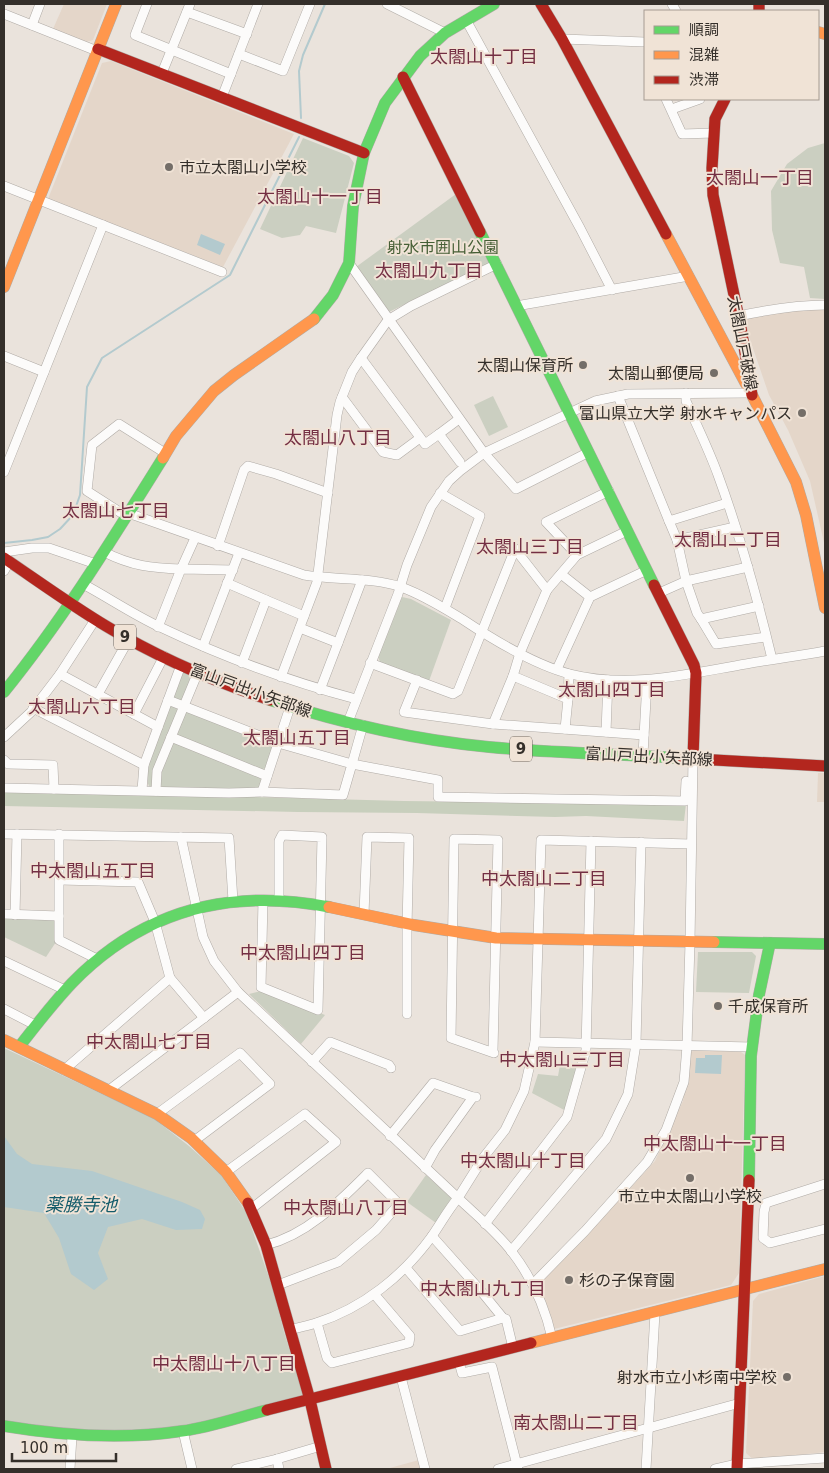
<svg xmlns="http://www.w3.org/2000/svg" width="829" height="1473" viewBox="0 0 829 1473" font-family="'DejaVu Sans','Noto Sans JP',sans-serif">
<style>
.built{fill:#e4d6c9}
.green{fill:#cbcfc1}
.forest{fill:#c8cfbd}
.water{fill:#b3cace}
.lines{fill:none;stroke-linecap:round;stroke-linejoin:round}
.stream{stroke:#b3cace;stroke-width:2}
.street-casing{stroke:#b0aba6;stroke-width:10}
.fast-casing{stroke:#b0aba6;stroke-width:12}
.slow-casing{stroke:#b0aba6;stroke-width:12}
.jam-casing{stroke:#b0aba6;stroke-width:12}
.street{stroke:#fcfbfa;stroke-width:9}
.fast{stroke:#63d668;stroke-width:11}
.slow{stroke:#ff974d;stroke-width:11}
.jam{stroke:#b3261e;stroke-width:11}
.poi-dot{fill:#746e68;stroke:#f0e3d6;stroke-width:2}
.labels{text-anchor:middle;stroke-width:4;stroke-linejoin:round;paint-order:stroke}
.shield{fill:#f0e3d6;stroke:#6c655e;stroke-width:1}
.shield-label{font-size:15px;font-weight:bold;fill:#342f2a}
.poi-label{font-size:16px;fill:#342f2a;stroke:#f0e3d6;text-anchor:end}
.park-label{font-size:16px;fill:#465f36;stroke:#f0e3d6}
.street-label{font-size:16px;fill:#342f2a;stroke:#f0e3d6}
.neighbourhood-label{font-size:18px;fill:#742f43;stroke:#f0e3d6}
.water-label{font-size:18px;font-style:italic;fill:#135b6a;stroke:#f0e3d6}
</style>
<rect width="100%" height="100%" fill="#eae3dc"/>
<g class="built">
<path d="M64 4H107L93 40 86 42 53 29Z"/>
<path d="M111 61 294 134 223 267 48 199 102 63Z"/>
<path d="M825 308V547L810 481 788 430 769 395 743 319 748 315Z"/>
<path d="M818 773H825V802H817Z"/>
<path d="M694 1050 741 1052 745 1055 739 1273 731 1285 554 1329 539 1284 624 1195 655 1161 683 1101 690 1053Z"/>
<path d="M825 1276V1452L754 1460 746 1453 753 1301 759 1294Z"/>
<path d="M419 1460 420 1469H386Z"/>
</g>
<g class="green">
<path d="M303 138 349 156 354 163 336 233 306 226 300 235 282 238 260 229Z"/>
<path d="M825 143V299L810 298 804 267 780 263 772 230 771 191 787 164 808 148Z"/>
<path d="M456 194 491 262 389 312 356 267Z"/>
<path d="M493 396 508 427 489 436 474 405Z"/>
<path d="M402 597 411 599 451 620 429 681 380 662 378 657Z"/>
<path d="M184 670 190 671 192 677 183 699 181 701 173 699Z"/>
<path d="M171 706 178 707V710L154 786 150 788C139 772 163 725 169 707Z"/>
<path d="M185 710 271 745 273 749 267 767 261 770 179 737 176 732Z"/>
<path d="M173 742 260 777 262 781 260 787 256 790 163 788 160 784 162 771Z"/>
<path d="M4 917 56 918V942L46 957 4 937Z"/>
<path d="M698 952H752L756 956 749 993 696 992Z"/>
<path d="M261 991 325 1015 301 1044 249 994Z"/>
<path d="M4 1048 153 1118 189 1146 221 1175 246 1212 273 1289 284 1332 305 1401 182 1431 105 1438 4 1427Z"/>
<path d="M579 1064 566 1111 532 1093 538 1074 558 1076 560 1065Z"/>
<path d="M426 1175 451 1198 450 1203 436 1223 407 1202Z"/>
</g>
<path class="forest" d="M4 790 404 801 686 804 684 821 586 816 555 817 417 813 298 812 4 806Z"/>
<g class="water">
<path d="M201 234 225 244 220 255 197 245Z"/>
<path d="M705 1055H722L721 1074 695 1073 696 1058H705Z"/>
<path d="M4 1136 17 1154 32 1164 92 1171 182 1202 200 1210 205 1219 202 1229 176 1230 142 1219 108 1227 98 1253 108 1279 94 1290 71 1274 59 1238 44 1213 4 1207Z"/>
</g>
<g class="lines">
<g class="stream">
<path d="M613 4H615"/>
<path d="M301 118 299 71 303 55 325 4"/>
<path d="M4 543 32 540 48 537 60 529 73 515 80 495 87 387 102 358 230 275 299 137"/>
</g>
<defs>
<g id="street">
<path d="M147 4 135 35 231 74"/>
<path d="M387 4 445 33"/>
<path d="M672 4 676 11"/>
<path d="M187 12 247 34"/>
<path d="M4 14 97 51"/>
<path d="M466 20 580 228 612 290"/>
<path d="M32 25 40 4"/>
<path d="M562 39 645 42"/>
<path d="M239 54 283 71 310 4"/>
<path d="M162 73 190 4"/>
<path d="M222 97 258 4"/>
<path d="M666 99 682 134 714 133"/>
<path d="M672 109 700 99"/>
<path d="M4 186 222 272"/>
<path d="M349 263 484 453 516 489 589 452"/>
<path d="M516 306 689 276"/>
<path d="M738 316C767 310 796 305 825 305"/>
<path d="M4 356 44 372"/>
<path d="M361 358 425 444 439 434"/>
<path d="M686 393V401C697 426 709 450 718 475 740 535 757 597 772 659"/>
<path d="M618 396 669 521 727 503"/>
<path d="M342 397 383 452 397 455 420 438"/>
<path d="M459 419 439 434 460 462"/>
<path d="M4 472 103 225"/>
<path d="M609 491 546 522 577 555 627 531"/>
<path d="M440 493 480 516 445 608"/>
<path d="M128 513 304 575C334 580 372 577 401 587 423 595 442 607 462 619 492 639 535 665 570 674 630 689 687 674 746 664 773 659 799 656 825 651"/>
<path d="M126 516 87 491 92 445 119 424 165 453"/>
<path d="M669 521 677 540 686 581 748 567"/>
<path d="M677 540 735 527"/>
<path d="M218 546 244 470 248 466 276 474 328 493"/>
<path d="M515 549 547 590 577 555"/>
<path d="M4 552 32 548H49L96 564"/>
<path d="M104 552C132 566 151 568 181 569L195 538"/>
<path d="M4 571 9 562"/>
<path d="M561 574 590 597"/>
<path d="M227 583 266 600 242 663"/>
<path d="M83 584C109 598 134 615 160 627 223 657 288 681 356 699"/>
<path d="M547 590 520 653 513 676 568 699 569 674"/>
<path d="M659 593 686 581 697 613 701 619 759 606"/>
<path d="M266 600 304 616"/>
<path d="M701 619 716 644 766 637"/>
<path d="M158 627 181 569 233 570"/>
<path d="M300 628 338 643 320 690"/>
<path d="M338 643 362 580"/>
<path d="M203 646 239 553"/>
<path d="M370 663 453 694 458 691 515 549"/>
<path d="M557 669 590 597 647 570"/>
<path d="M60 674 158 727"/>
<path d="M281 677 317 582 337 415 340 402 352 372 361 358 388 320 411 306 497 264"/>
<path d="M417 680 404 712 493 724 644 735"/>
<path d="M98 694 129 639"/>
<path d="M168 700 278 743 352 764 343 795 262 792 290 707"/>
<path d="M33 708 144 765"/>
<path d="M134 714 164 656"/>
<path d="M348 722 398 594 407 565 431 507 449 481 460 471 484 453 595 401 628 394 751 393"/>
<path d="M493 724 513 676"/>
<path d="M363 725 352 764 438 780V797L685 801 686 781"/>
<path d="M565 729 568 699"/>
<path d="M606 732 608 680"/>
<path d="M4 737 31 712 60 674 95 620"/>
<path d="M171 737 267 776"/>
<path d="M643 755 647 681"/>
<path d="M4 760 8 764 53 765 54 789"/>
<path d="M4 788 229 793 262 792"/>
<path d="M142 790 144 765 181 665"/>
<path d="M156 791 157 771 198 672"/>
<path d="M4 834 229 838 233 901"/>
<path d="M59 834V940L97 959"/>
<path d="M181 837 203 937 214 961 238 992 458 1198C448 1210 441 1223 432 1236 403 1276 363 1308 316 1323 308 1326 299 1327 290 1330"/>
<path d="M60 880 138 882 155 922 170 978 204 1018"/>
<path d="M263 900 261 987 318 1010 322 837 282 835 279 841V901"/>
<path d="M4 914 59 916"/>
<path d="M364 914 367 837 409 838 407 928V1014"/>
<path d="M15 915 17 834"/>
<path d="M4 961 65 990"/>
<path d="M4 1009 35 1025"/>
<path d="M535 1042 752 1047"/>
<path d="M493 1051 498 840 454 839 451 1038 494 1053"/>
<path d="M312 1062 330 1042 389 1065 391 1068"/>
<path d="M64 1070 170 978"/>
<path d="M110 1091 113 1087 238 992"/>
<path d="M157 1114 240 1053 270 1084 194 1141"/>
<path d="M390 1136 433 1083 473 1097"/>
<path d="M425 1168 435 1150 473 1097H476"/>
<path d="M226 1172 305 1114 336 1142 251 1209"/>
<path d="M825 1184 766 1203 764 1212 763 1238 770 1243 825 1229"/>
<path d="M485 1224 567 1117 586 1050 591 841"/>
<path d="M432 1236 481 1291 503 1318 506 1319 513 1348"/>
<path d="M266 1245C307 1235 339 1202 368 1173L399 1204 376 1230 338 1262 278 1285"/>
<path d="M511 1251 606 1139 628 1094 636 1044 641 842"/>
<path d="M406 1268 460 1331 503 1318"/>
<path d="M533 1284 585 1231 647 1162 666 1130 684 1082 687 1046 690 942 693 758"/>
<path d="M317 1323 327 1358 332 1363 409 1343 410 1336 375 1295"/>
<path d="M552 1338C545 1307 532 1278 512 1252 497 1232 476 1215 458 1198L483 1158 505 1130 524 1091 535 1042 541 840 691 844"/>
<path d="M459 1362 462 1373 492 1367 518 1469"/>
<path d="M401 1377 425 1469"/>
<path d="M183 1431 192 1469"/>
<path d="M277 1459 279 1469"/>
<path d="M70 1469 72 1436"/>
<path d="M236 1469 277 1459 321 1446"/>
<path d="M498 1469 740 1403"/>
<path d="M646 1469 655 1313"/>
<path d="M715 1469 737 1464 825 1458"/>
</g>
<g id="fast">
<path d="M480 232 654 585"/>
<path d="M314 319 333 295 349 263 353 206 364 153 385 103 420 56 445 33 494 4"/>
<path d="M4 692C64 618 113 538 163 458"/>
<path d="M270 700C341 723 415 740 489 747 552 753 616 754 679 758"/>
<path d="M714 942 825 944"/>
<path d="M19 1047C36 1025 53 1003 72 983 143 910 231 888 329 907"/>
<path d="M749 1180 751 1056 759 995 770 943"/>
<path d="M4 1426C64 1436 122 1440 182 1431 211 1427 239 1417 267 1410"/>
</g>
<g id="slow">
<path d="M818 32 825 34"/>
<path d="M666 234 746 384"/>
<path d="M4 287 116 4"/>
<path d="M752 395 796 482 806 515 825 608"/>
<path d="M163 458 176 436 214 391 234 375 314 319"/>
<path d="M329 907 414 925 496 938 714 942"/>
<path d="M4 1040 157 1114 191 1138 226 1172 248 1203"/>
<path d="M531 1343 825 1269"/>
</g>
<g id="jam">
<path d="M541 4 562 39 666 234"/>
<path d="M759 4V11"/>
<path d="M98 49 364 153"/>
<path d="M403 77 480 232"/>
<path d="M725 99 715 119 712 168 713 195 741 328 752 395"/>
<path d="M4 558C38 581 71 605 106 626 157 657 213 681 270 700"/>
<path d="M654 585 694 665 696 673 693 758"/>
<path d="M679 758 825 766"/>
<path d="M248 1203 266 1245 310 1400 326 1469"/>
<path d="M267 1410 531 1343"/>
<path d="M737 1469 749 1180"/>
</g>
</defs>
<use href="#street" class="street-casing"/>
<use href="#fast" class="fast-casing"/>
<use href="#slow" class="slow-casing"/>
<use href="#jam" class="jam-casing"/>
<use href="#street" class="street"/>
<use href="#fast" class="fast"/>
<use href="#slow" class="slow"/>
<use href="#jam" class="jam"/>
</g>
<g class="poi-dot">
<circle cx="169" cy="167" r="5"/>
<circle cx="583" cy="365" r="5"/>
<circle cx="714" cy="373" r="5"/>
<circle cx="802" cy="413" r="5"/>
<circle cx="718" cy="1006" r="5"/>
<circle cx="690" cy="1178" r="5"/>
<circle cx="569" cy="1280" r="5"/>
<circle cx="787" cy="1377" r="5"/>
</g>
<g class="labels">
<g class="shield">
<rect x="114" y="624.5" width="22" height="25" rx="4"/>
<rect x="510" y="736.5" width="22" height="25" rx="4"/>
</g>
<g class="shield-label">
<text x="125" y="642">9</text>
<text x="521" y="754">9</text>
</g>
<g class="poi-label">
<text x="179" y="173" text-anchor="start">市立太閤山小学校</text>
<text x="573" y="371">太閤山保育所</text>
<text x="704" y="379">太閤山郵便局</text>
<text x="792" y="419">富山県立大学 射水キャンパス</text>
<text x="728" y="1012" text-anchor="start">千成保育所</text>
<text x="690" y="1202" text-anchor="middle">市立中太閤山小学校</text>
<text x="579" y="1286" text-anchor="start">杉の子保育園</text>
<text x="777" y="1383">射水市立小杉南中学校</text>
</g>
<g class="park-label">
<text x="443" y="253">射水市囲山公園</text>
</g>
<g class="street-label">
<text transform="translate(743 343) rotate(79)" y="6">太閤山戸破線</text>
<text transform="translate(251 690) rotate(20)" y="6">富山戸出小矢部線</text>
<text transform="translate(649 756) rotate(3)" y="6">富山戸出小矢部線</text>
</g>
<g class="neighbourhood-label">
<text x="484" y="63">太閤山十丁目</text>
<text x="760" y="184">太閤山一丁目</text>
<text x="320" y="203">太閤山十一丁目</text>
<text x="429" y="277">太閤山九丁目</text>
<text x="338" y="444">太閤山八丁目</text>
<text x="116" y="517">太閤山七丁目</text>
<text x="728" y="546">太閤山二丁目</text>
<text x="530" y="553">太閤山三丁目</text>
<text x="612" y="696">太閤山四丁目</text>
<text x="82" y="713">太閤山六丁目</text>
<text x="297" y="744">太閤山五丁目</text>
<text x="93" y="877">中太閤山五丁目</text>
<text x="544" y="885">中太閤山二丁目</text>
<text x="303" y="959">中太閤山四丁目</text>
<text x="149" y="1048">中太閤山七丁目</text>
<text x="562" y="1066">中太閤山三丁目</text>
<text x="715" y="1150">中太閤山十一丁目</text>
<text x="523" y="1167">中太閤山十丁目</text>
<text x="346" y="1214">中太閤山八丁目</text>
<text x="483" y="1295">中太閤山九丁目</text>
<text x="224" y="1370">中太閤山十八丁目</text>
<text x="576" y="1429">南太閤山二丁目</text>
</g>
<g class="water-label">
<text x="81" y="1211">薬勝寺池</text>
</g>
</g>
<rect width="829" height="1473" fill="none" stroke="#342f2a" stroke-width="10"/>
<rect x="644" y="10" width="175" height="90" fill="#f0e3d6" stroke="#a59b91"/>
<rect x="654" y="26" width="25" height="8" fill="#63d668" stroke="#a59b91"/>
<text x="689" y="35" font-size="15" fill="#342f2a">順調</text>
<rect x="654" y="51" width="25" height="8" fill="#ff974d" stroke="#a59b91"/>
<text x="689" y="60" font-size="15" fill="#342f2a">混雑</text>
<rect x="654" y="76" width="25" height="8" fill="#b3261e" stroke="#a59b91"/>
<text x="689" y="85" font-size="15" fill="#342f2a">渋滞</text>
<path d="M12 1453v8h104v-8" fill="none" stroke="#342f2a" stroke-width="2.5"/>
<text x="20" y="1453" font-size="15" fill="#342f2a" stroke="#f0e3d6" stroke-width="4" paint-order="stroke">100 m</text>
</svg>
